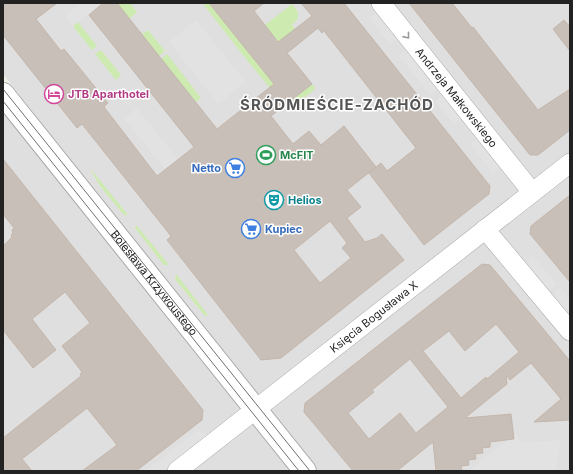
<svg xmlns="http://www.w3.org/2000/svg" width="573" height="474" viewBox="0 0 573 474" font-family="Inter,sans-serif">
<style>
.residential{fill:#e0dfdf}
.grass{fill:#cdebb0}
.parking{fill:#e2e2e2}
.building{fill:#c7bfb8;stroke:#c4b6ab;fill-rule:evenodd}
.lines{fill:none;stroke-linecap:round;stroke-linejoin:round}
.minor-casing{stroke:#a9a9a9;stroke-width:20}
.tertiary-casing{stroke:#a9a9a9;stroke-width:24}
.minor{stroke:#fff;stroke-width:19}
.tertiary{stroke:#fff;stroke-width:22}
.tram{stroke:#707070;stroke-width:1}
.oneway{stroke:#9c9c9c}
.labels{text-anchor:middle;stroke-width:3;stroke-linejoin:round;paint-order:stroke}
.hotel-label{font-size:11px;font-weight:bold;fill:#b23c85;stroke:#fff;text-anchor:start}
.street-label{font-size:11px;fill:#222;stroke:#fff}
.leisure-label{font-size:11px;font-weight:bold;fill:#27864d;stroke:#fff;text-anchor:start}
.shop-label{font-size:11px;font-weight:bold;fill:#366cbe;stroke:#fff;text-anchor:end}
.culture-label{font-size:11px;font-weight:bold;fill:#0d838f;stroke:#fff;text-anchor:start}
.district-label{font-size:15px;font-weight:bold;letter-spacing:1px;fill:#555;stroke:#fff}
</style>
<rect width="100%" height="100%" fill="#f2efe9"/>
<g class="residential">
<path d="M3 3H570V471H318L196 320 3 74Z"/>
<path d="M3 111 293 471H3Z"/>
</g>
<g class="grass">
<path d="M117 3H130L137 12 129 19Z"/>
<path d="M204 3H209L289 102 312 84 315 88 313 91 291 107 285 106 250 64 203 4Z"/>
<path d="M292 4 298 12V19L292 25 295 29 278 42 265 25Z"/>
<path d="M78 22 97 46 92 50 73 26Z"/>
<path d="M148 30 165 51 159 56 142 34Z"/>
<path d="M101 50 121 75 116 80 95 54Z"/>
<path d="M167 54 201 98 196 102 161 59Z"/>
<path d="M89 167 128 215H124L100 186Z"/>
<path d="M136 226H137L169 265H164L135 228Z"/>
<path d="M176 274 208 315 205 316 175 279Z"/>
</g>
<g class="parking">
<path d="M80 3H103L73 26 67 21V16L68 13Z"/>
<path d="M378 11 400 37 390 45 369 18Z"/>
<path d="M196 20 246 82 218 104 169 42Z"/>
<path d="M408 48 440 88 430 95 398 55Z"/>
<path d="M444 93 463 116 453 124 435 101Z"/>
<path d="M137 108 196 182 183 192 124 118Z"/>
<path d="M479 137 503 166 493 174 470 144Z"/>
<path d="M533 256 557 284 549 291 552 295 560 288 570 300V319L524 264Z"/>
<path d="M197 431 209 435 163 471H146Z"/>
<path d="M516 433 522 443 561 440 556 471H471V469Z"/>
</g>
<g class="building">
<path d="M3 3H57L36 19 61 51 64 49 108 103 104 107 157 176 194 147 89 15 103 3H117L217 129 274 84 209 3H264L254 11 278 42 312 16 301 3H344L490 186 489 194 424 245 369 173 381 163 387 171 416 148 324 31 322 33 318 28 287 53 312 84 271 116 293 144 309 131 321 145 344 126 376 167 347 190 361 207 347 218 365 242 377 238 382 234 404 260 281 358 261 360 167 240 171 236 82 124 77 128 3 35ZM330 221 347 243 342 248 351 258 320 283 294 250Z"/>
<path d="M409 3H452L472 28 473 27 538 110 570 89V130L538 155H530Z"/>
<path d="M564 20 570 27V51L553 29Z"/>
<path d="M3 159 203 410 202 420 136 471H82L117 445 87 408 22 459 32 471H3V438L81 376 80 374 82 372 62 346 90 323 65 292 32 319 56 350 33 368 3 330V246L12 237 11 235 13 233 12 230 14 228 3 214Z"/>
<path d="M570 195V282L530 234 531 226Z"/>
<path d="M482 264 490 265 570 361V420L534 422 561 399 531 363 510 380 506 375 507 384 465 418 511 414 514 439 490 442V447L482 448 483 453 475 454 476 459 468 460 469 465 461 466 462 471H436L433 442 397 471H353L304 412 305 403ZM496 324 519 352 487 379 486 377 461 398 423 351 449 331 465 351ZM410 359 448 407 416 433 400 413 369 439 348 413 374 392 372 390Z"/>
</g>
<g class="lines">
<defs>
<g id="minor">
<path id="s1" d="M381 3 532 192"/>
<path d="M485 229 570 331"/>
<path id="s2" d="M177 471 570 163"/>
</g>
<g id="tertiary">
<path id="s3" d="M3 94 305 471"/>
</g>
</defs>
<use href="#minor" class="minor-casing"/>
<use href="#tertiary" class="tertiary-casing"/>
<use href="#minor" class="minor"/>
<use href="#tertiary" class="tertiary"/>
<g class="tram">
<path d="M3 89 310 471"/>
<path d="M3 101 299 471"/>
</g>
</g>
<defs><path id="oneway-chevron" d="M-2-3.5L2.5 0L-2 3.5" fill="none" stroke-width="1.6" stroke-linecap="round" stroke-linejoin="round"/></defs>
<use class="oneway" href="#oneway-chevron" transform="translate(407 36) rotate(51)"/>
<defs>
<symbol id="hotel-ring" viewBox="-11 -11 22 22"><circle r="9.5" fill="#fff" stroke="#d1479c" stroke-width="1.5"/><path d="M-6-4.5h1.5V1H6V5H4.5V3h-9V5H-6ZM-4 0a1.8 1.8 0 1 1 3.6 0ZM.5 0V-2.5h3Q6-2.5 6 0Z" fill="#d1479c"/></symbol>
<symbol id="stadium-ring" viewBox="-11 -11 22 22"><circle r="9.5" fill="#fff" stroke="#2e9e5b" stroke-width="1.5"/><path d="M0-5a6.5 5 0 1 0 0 10a6.5 5 0 1 0 0-10ZM-3.5-1.8h7v3.6h-7Z" fill="#2e9e5b"/></symbol>
<symbol id="supermarket-ring" viewBox="-11 -11 22 22"><circle r="9.5" fill="#fff" stroke="#3f7fe0" stroke-width="1.5"/><path d="M-6-5.5h2.5l.6 2H6L4.5 2H-2.5L-4.4-4H-6ZM-1.5 3.2a1.3 1.3 0 1 0 .1 0ZM3 3.2a1.3 1.3 0 1 0 .1 0Z" fill="#3f7fe0"/></symbol>
<symbol id="theatre-ring" viewBox="-11 -11 22 22"><circle r="9.5" fill="#fff" stroke="#0f9aa8" stroke-width="1.5"/><path d="M-5-5.5Q0-4 5-5.5V0Q5 5 0 6Q-5 5-5 0ZM-3.3-2.5H-1v1.5H-3.3ZM1-2.5H3.3v1.5H1ZM-2.8 1Q0 5.5 2.8 1Z" fill="#0f9aa8"/></symbol>
</defs>
<g fill-rule="evenodd">
<use href="#hotel-ring" x="43" y="83" width="22" height="22"/>
<use href="#stadium-ring" x="255" y="144" width="22" height="22"/>
<use href="#supermarket-ring" x="224" y="157" width="22" height="22"/>
<use href="#theatre-ring" x="263" y="189" width="22" height="22"/>
<use href="#supermarket-ring" x="240" y="218" width="22" height="22"/>
</g>
<g class="labels">
<g class="hotel-label">
<text x="68" y="98">JTB Aparthotel</text>
</g>
<g class="street-label">
<text dy="4" stroke="none"><textPath href="#s1" startOffset="121">Andrzeja Małkowskiego</textPath></text>
<text dy="4" stroke="none"><textPath href="#s3" startOffset="242">Bolesława Krzywoustego</textPath></text>
<text dy="4" stroke="none"><textPath href="#s2" startOffset="250">Księcia Bogusława X</textPath></text>
</g>
<g class="leisure-label">
<text x="280" y="159">McFIT</text>
</g>
<g class="shop-label">
<text x="221" y="172">Netto</text>
<text x="265" y="233" text-anchor="start">Kupiec</text>
</g>
<g class="culture-label">
<text x="288" y="204">Helios</text>
</g>
<g class="district-label">
<text x="337" y="110">ŚRÓDMIEŚCIE-ZACHÓD</text>
</g>
</g>
<rect width="573" height="474" fill="none" stroke="#222222" stroke-width="8"/>
</svg>
